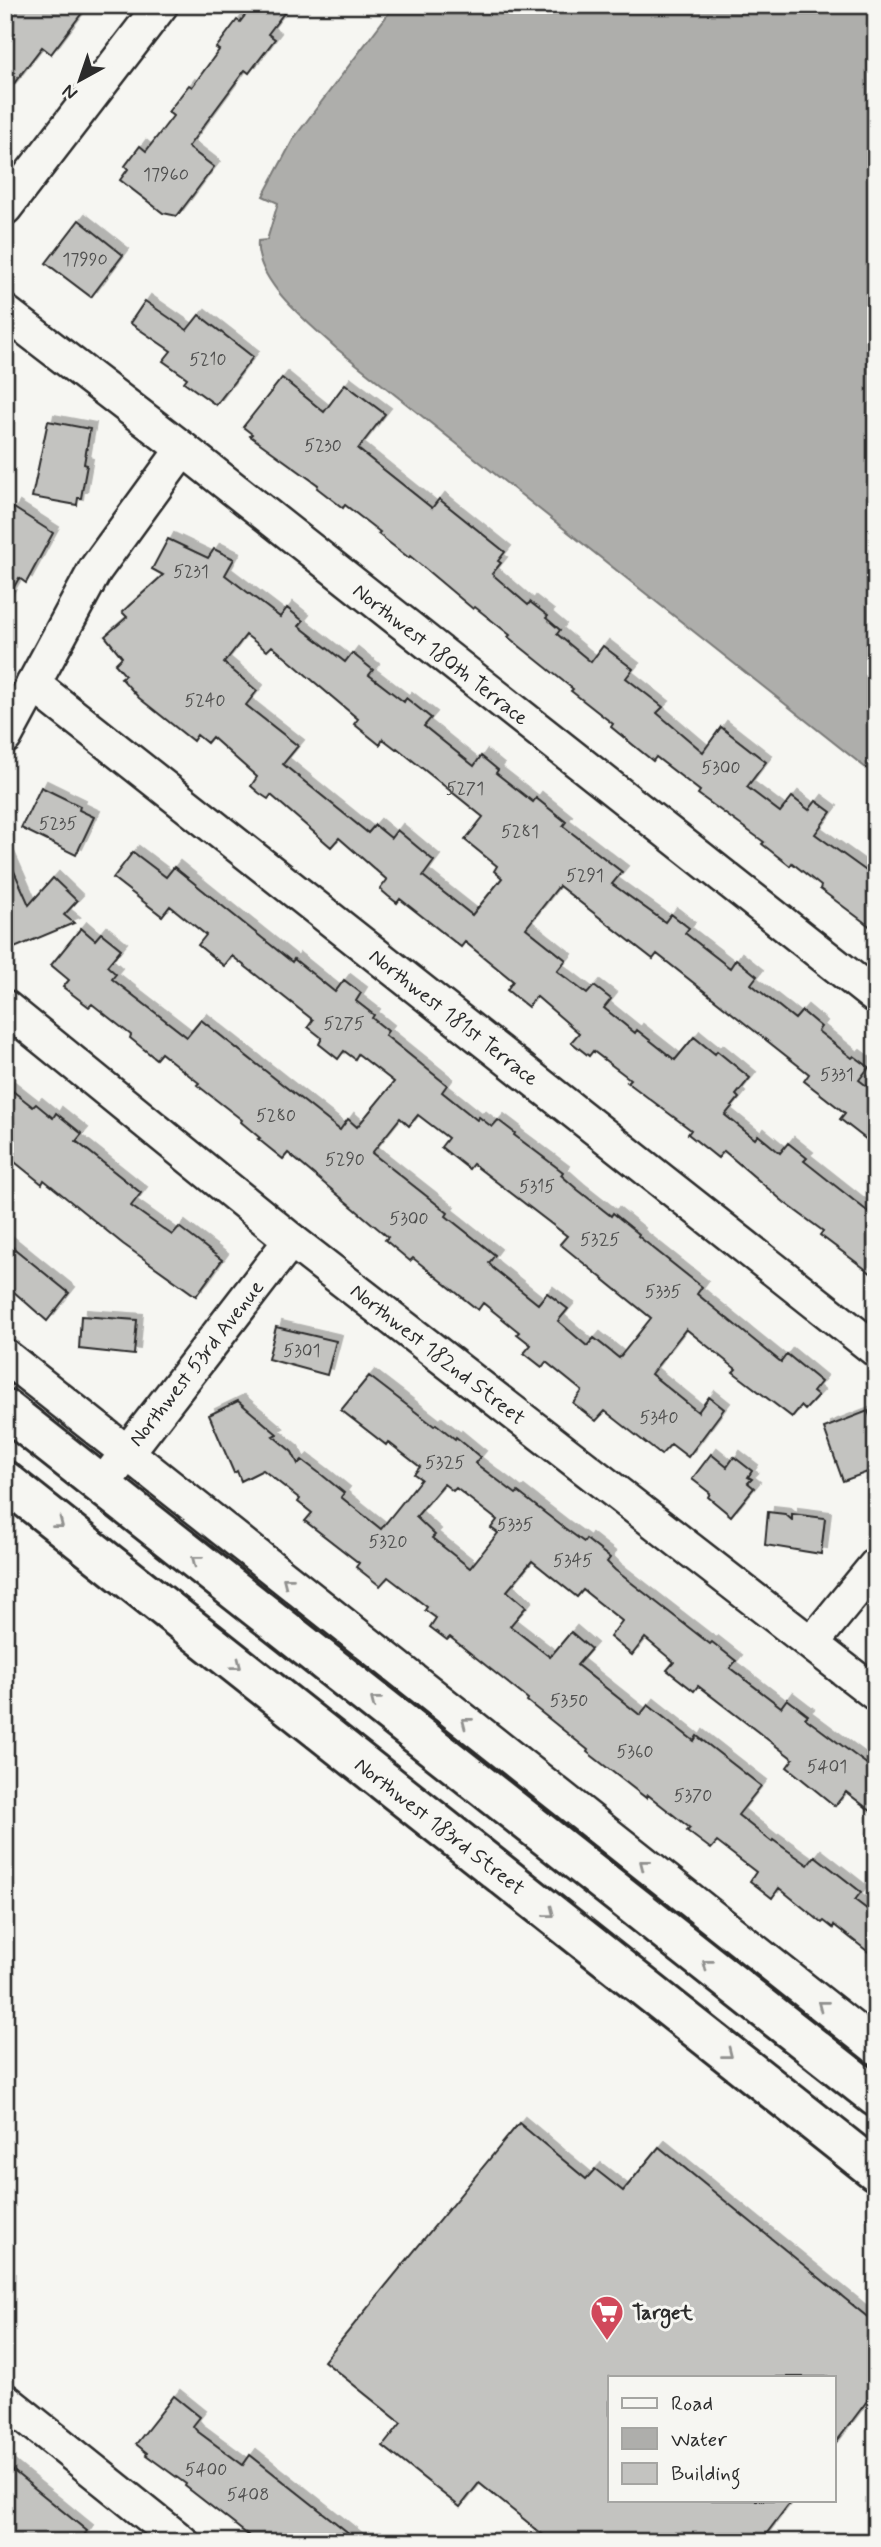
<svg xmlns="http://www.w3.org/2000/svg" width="881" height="2547" viewBox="0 0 881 2547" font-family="Mynerve,sans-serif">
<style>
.water{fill:#aeaeab;stroke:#7a7a78;stroke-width:2}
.building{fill:#c3c3c0;stroke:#2b2b2b;stroke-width:2;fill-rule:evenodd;filter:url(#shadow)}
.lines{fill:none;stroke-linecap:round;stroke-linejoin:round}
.minor-casing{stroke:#2b2b2b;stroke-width:38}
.major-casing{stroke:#2b2b2b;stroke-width:44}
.minor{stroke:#f6f6f2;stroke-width:33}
.major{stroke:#f6f6f2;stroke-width:38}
.oneway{stroke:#90908e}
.labels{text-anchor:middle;stroke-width:6;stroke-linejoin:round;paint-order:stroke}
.number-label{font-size:18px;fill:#515150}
.street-label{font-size:21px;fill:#2b2b2b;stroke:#f6f6f2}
.poi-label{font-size:21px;font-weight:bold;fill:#2b2b2b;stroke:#f6f6f2;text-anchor:start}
</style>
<defs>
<filter id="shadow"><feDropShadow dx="6" dy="-6" stdDeviation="0" flood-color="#0004"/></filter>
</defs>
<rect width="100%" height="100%" fill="#f6f6f2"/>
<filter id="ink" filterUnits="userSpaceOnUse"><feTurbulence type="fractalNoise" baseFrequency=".0143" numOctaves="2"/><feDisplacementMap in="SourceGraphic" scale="14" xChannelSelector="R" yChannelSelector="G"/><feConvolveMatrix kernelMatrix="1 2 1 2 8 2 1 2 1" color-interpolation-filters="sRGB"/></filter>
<g filter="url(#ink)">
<path class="water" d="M395 5H876V776L336 348C309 323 254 281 258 241L267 240 278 203 263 196 294 138Z"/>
<g class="building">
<path d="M5 5H88L51 54 42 47 5 95Z"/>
<path d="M253 5H290L268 34 275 39 249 73 245 70 188 147 214 167 177 216 163 213 120 180 128 169 125 166 140 146 146 151 173 116 168 112 189 85 192 87 219 50 216 48 237 20 240 22Z"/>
<path d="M79 220 123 255 91 297 46 263Z"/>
<path d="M145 301 187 330 199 315 253 357 216 405 184 382 187 378 163 361 171 351 130 323Z"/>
<path d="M282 378 324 412 345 384 385 414 358 449 432 508 439 499 505 552 498 561 501 563 492 574 528 605 530 602 548 616 546 618 560 630 557 634 591 662 603 646 633 669 626 678 663 707 657 713 703 752 721 727 766 762 747 787 780 812 792 797 809 810 816 801 831 812 815 834 876 878V931L820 889 821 886 792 863 790 866 762 844 764 842 698 794 700 791 656 757 653 761 611 727 613 724 571 691 573 689 508 637 510 635 475 607 473 609 410 556 409 558 378 534 380 532 345 505 343 508 317 488 318 485 250 436 252 434 243 427Z"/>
<path d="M48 421 90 429 84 464 87 465 84 481 81 498H78L77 505 32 497Z"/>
<path d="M14 508 53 533 26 583 19 578 5 603V522Z"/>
<path d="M168 539 208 558 214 549 234 559 225 575 280 617 287 608 303 621 299 626 345 662 352 653 373 670 369 675 404 702 406 698 431 718 424 726 474 766 481 756 498 770 496 773 533 802 536 798 566 822 563 826 622 872 612 884 665 922 671 914 689 928 685 933 730 968 736 959 757 976 751 984 795 1019 802 1011 821 1027 818 1031 852 1058 854 1056 869 1067 859 1080 876 1093V1147L840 1119 845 1113 804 1081 809 1074 657 954 653 959 559 886 526 928 566 960 557 971 587 994 594 986 611 999 604 1008 635 1033 637 1030 675 1060 694 1037 715 1054 717 1051 750 1078 736 1095 739 1098 725 1115 755 1139 758 1135 780 1153 788 1143 807 1158 804 1161 876 1218V1277L820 1235 823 1231 785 1203 724 1151 718 1158 688 1134 691 1130 627 1082 630 1079 593 1051 589 1056 571 1042 579 1033 536 996 528 1007 507 990 513 981 465 942 461 947 400 899 397 903 388 896 380 889 387 880 339 838 331 847 271 795 268 799 259 793 251 786 257 777 212 737 207 743 197 735 193 741 139 698 121 678 125 675 115 664 122 657 105 636 127 617 122 612 163 575 152 569ZM246 635 267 651 272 646 358 719 354 724 380 745 383 739 396 749 397 748 483 817 465 840 497 866 494 871 502 878 472 915 423 876 434 861 397 830 391 838 375 825 368 833 283 764 298 746 246 705 257 691 224 663Z"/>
<path d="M41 787 80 806 79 810 94 817 76 855 21 828Z"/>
<path d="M5 851 29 905 53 878 77 901 64 915 74 923 12 949 5 935Z"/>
<path d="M133 852 166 877 174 867 292 962 294 959 335 992 344 980 361 993 356 1001 374 1015 372 1018 388 1031 385 1035 447 1085 442 1092 477 1120 479 1117 492 1127 498 1120 515 1133 514 1135 563 1172 561 1175 578 1190 611 1216 613 1213 639 1234 638 1236 702 1287 697 1294 781 1362 787 1354 821 1382 813 1392 818 1396 805 1410 801 1406 792 1417 733 1372 736 1369 686 1329 651 1374 698 1412 709 1397 724 1409 688 1457 671 1444 661 1455 605 1411 596 1421 573 1403 582 1391 546 1362 542 1367 524 1353 531 1345 517 1334 519 1332 483 1303 478 1310 413 1258 410 1261 385 1240 388 1237 288 1153 283 1159 258 1139 260 1138 241 1122 242 1120 197 1085 199 1083 161 1053 156 1059 130 1038 131 1035 92 1004 89 1007 63 987 69 980 51 965 81 928 95 940 101 933 121 949 107 966 116 974 112 979 187 1037 201 1020 340 1130 348 1119 357 1127 394 1082 358 1054 355 1059 344 1051 338 1059 319 1044 322 1038 308 1027 313 1020 232 956 224 966 198 945 206 935 170 906 162 916 113 878ZM418 1115 448 1138 441 1147 469 1169 473 1164 567 1236 560 1244 651 1318 619 1358 594 1338 587 1346 558 1321 568 1309 547 1293 538 1304 493 1268 489 1263 495 1255 446 1216 448 1213 372 1153 400 1118 409 1126Z"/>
<path d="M5 1085 33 1107 36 1104 53 1118 56 1113 82 1134 76 1141 141 1193 131 1206 172 1235 179 1227 222 1260 196 1296 123 1244 44 1180 42 1184 11 1159H5Z"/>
<path d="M5 1241 69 1293 47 1321 5 1284Z"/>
<path d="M81 1316 137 1320 134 1355 79 1349Z"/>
<path d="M276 1327 336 1341 327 1375 268 1359Z"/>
<path d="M369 1376 434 1426 436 1424 455 1439 456 1437 480 1457 475 1463 516 1494 518 1492 563 1527 584 1542 586 1539 610 1558 607 1562 615 1570 710 1644 712 1642 736 1661 730 1668 781 1707 787 1699 808 1715 805 1718 876 1771V1815L846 1792 835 1806 787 1767 793 1759 698 1686 694 1691 667 1670 674 1662 645 1638 632 1655 610 1637 622 1621 583 1590 577 1597 532 1561 507 1591 526 1607 510 1626 550 1657 571 1632 591 1649 577 1665 640 1715 648 1705 694 1741 697 1736 761 1786 738 1815 772 1842 773 1840 808 1865 815 1856 861 1892 855 1900 876 1916V1958L834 1925 833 1928 824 1921 822 1923 779 1888 772 1898 750 1881 756 1872 717 1842 711 1849 687 1831 690 1828 648 1795 646 1798 587 1752 588 1750 527 1701 528 1699 450 1637 447 1640 430 1627 436 1618 425 1610 427 1607 388 1577 380 1586 356 1567 359 1563 305 1521 312 1513 298 1502 300 1499 263 1470 241 1481 237 1471 234 1473 209 1415 238 1401 277 1434 273 1436 292 1452 298 1464 302 1460 322 1475 344 1493 341 1497 381 1529 421 1479 414 1474 420 1467 388 1442 386 1445 341 1410ZM444 1484 453 1491 456 1488 497 1520 491 1528 498 1533 470 1568 432 1538 435 1535 416 1517Z"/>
<path d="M868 1411 876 1431V1469L843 1481 824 1428Z"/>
<path d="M711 1454 727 1467 734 1457 752 1471 748 1477 752 1479 748 1483 754 1488 731 1516 708 1497 710 1493 692 1479Z"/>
<path d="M768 1512 785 1514 792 1520V1514L825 1518 821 1554 765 1545Z"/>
<path d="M519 2123 586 2179 595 2169 623 2191 659 2147 876 2324V2389L834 2445V2377H610V2500H792L760 2542H552L479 2483 460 2507 383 2446 401 2423 324 2361Z"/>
<path d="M174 2396 200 2417 193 2426 197 2431 243 2465 250 2455 360 2542H257L185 2486 186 2484 146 2455 147 2453 136 2444Z"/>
<path d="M5 2464 87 2531 79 2542H5Z"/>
</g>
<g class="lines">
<defs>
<g id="minor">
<path d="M5 208 161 5"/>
<path d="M5 312 183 449 876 997"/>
<path d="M33 684 876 1350"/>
<path d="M5 737 95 570 183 449"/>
<path d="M5 1007 291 1240 876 1694"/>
<path d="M5 1356 876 2047"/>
<path d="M113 1471 291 1240"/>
<path d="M812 1643 876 1565"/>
<path d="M5 2400 182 2542"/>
</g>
<g id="major">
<path d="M5 1409 876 2097"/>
<path d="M5 1481 876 2171"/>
</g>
</defs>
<use href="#minor" class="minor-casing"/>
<use href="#major" class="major-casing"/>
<use href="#minor" class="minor"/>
<use href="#major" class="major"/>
</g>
<defs><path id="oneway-chevron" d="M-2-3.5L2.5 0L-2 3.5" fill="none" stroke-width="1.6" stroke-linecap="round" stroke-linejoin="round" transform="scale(1.75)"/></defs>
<g class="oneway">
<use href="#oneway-chevron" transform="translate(59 1524) rotate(38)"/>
<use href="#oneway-chevron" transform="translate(196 1560) rotate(-142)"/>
<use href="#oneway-chevron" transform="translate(287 1581) rotate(-142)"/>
<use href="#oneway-chevron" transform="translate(237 1665) rotate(38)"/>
<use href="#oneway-chevron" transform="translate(375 1701) rotate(-142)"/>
<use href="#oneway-chevron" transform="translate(466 1722) rotate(-142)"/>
<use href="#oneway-chevron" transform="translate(644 1864) rotate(-142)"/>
<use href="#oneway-chevron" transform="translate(550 1913) rotate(38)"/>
<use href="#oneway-chevron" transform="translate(707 1964) rotate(-142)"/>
<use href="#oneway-chevron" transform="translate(822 2005) rotate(-142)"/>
<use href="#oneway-chevron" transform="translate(728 2054) rotate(38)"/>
</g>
</g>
<defs>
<symbol id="supermarket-pin" viewBox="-11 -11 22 30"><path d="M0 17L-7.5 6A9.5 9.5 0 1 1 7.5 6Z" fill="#d1495b" stroke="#f6f6f2"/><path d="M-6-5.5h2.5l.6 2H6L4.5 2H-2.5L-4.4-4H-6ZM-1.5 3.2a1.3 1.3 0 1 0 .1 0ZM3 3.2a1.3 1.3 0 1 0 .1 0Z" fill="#fff"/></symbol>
</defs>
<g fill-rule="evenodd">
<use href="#supermarket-pin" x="588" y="2293" width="38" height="52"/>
</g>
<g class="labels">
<g class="number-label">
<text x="166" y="180">17960</text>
<text x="85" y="265">17990</text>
<text x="208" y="365">5210</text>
<text x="323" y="451">5230</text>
<text x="191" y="577">5231</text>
<text x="205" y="706">5240</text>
<text x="721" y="773">5300</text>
<text x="465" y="794">5271</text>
<text x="58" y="829">5235</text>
<text x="520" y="837">5281</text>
<text x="585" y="881">5291</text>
<text x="344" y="1029">5275</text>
<text x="837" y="1080">5331</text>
<text x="276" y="1121">5280</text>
<text x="345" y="1165">5290</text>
<text x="537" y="1192">5315</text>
<text x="409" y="1224">5300</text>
<text x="600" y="1245">5325</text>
<text x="663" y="1297">5335</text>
<text x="302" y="1356">5301</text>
<text x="659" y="1423">5340</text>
<text x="445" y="1468">5325</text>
<text x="515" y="1530">5335</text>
<text x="388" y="1547">5320</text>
<text x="573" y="1566">5345</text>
<text x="569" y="1706">5350</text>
<text x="635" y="1757">5360</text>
<text x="827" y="1772">5401</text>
<text x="693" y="1801">5370</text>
<text x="206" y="2475">5400</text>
<text x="248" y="2500">5408</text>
</g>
<g class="street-label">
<text transform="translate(441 654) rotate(38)" y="7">Northwest 180th Terrace</text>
<text transform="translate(454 1017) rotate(38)" y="7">Northwest 181st Terrace</text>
<text transform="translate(438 1354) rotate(38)" y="7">Northwest 182nd Street</text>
<text transform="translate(196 1363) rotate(-52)" y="7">Northwest 53rd Avenue</text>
<text transform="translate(440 1826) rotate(38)" y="7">Northwest 183rd Street</text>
</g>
<g class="poi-label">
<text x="632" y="2319">Target</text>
</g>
</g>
<rect width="881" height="2547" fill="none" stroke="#f6f6f2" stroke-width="28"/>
<rect x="14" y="14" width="853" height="2519" fill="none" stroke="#2b2b2b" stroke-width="2.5" filter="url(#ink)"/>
<rect x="608" y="2376" width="228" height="126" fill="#f6f6f2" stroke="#a5a5a2" stroke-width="2"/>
<rect x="622" y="2398" width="35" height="10" fill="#f6f6f2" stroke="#a5a5a2" stroke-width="2"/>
<text x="671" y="2410" font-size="21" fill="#2b2b2b">Road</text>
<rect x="622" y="2428" width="35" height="21" fill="#aeaeab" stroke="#a5a5a2" stroke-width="2"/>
<text x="671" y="2446" font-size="21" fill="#2b2b2b">Water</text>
<rect x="622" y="2463" width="35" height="21" fill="#c3c3c0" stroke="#a5a5a2" stroke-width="2"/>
<text x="671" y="2480" font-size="21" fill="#2b2b2b">Building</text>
<g transform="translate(80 80) rotate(220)" stroke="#f6f6f2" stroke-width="5" paint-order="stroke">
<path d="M0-5L12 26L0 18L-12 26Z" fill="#2b2b2b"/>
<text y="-10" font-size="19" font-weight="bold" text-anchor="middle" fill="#2b2b2b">N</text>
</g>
</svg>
